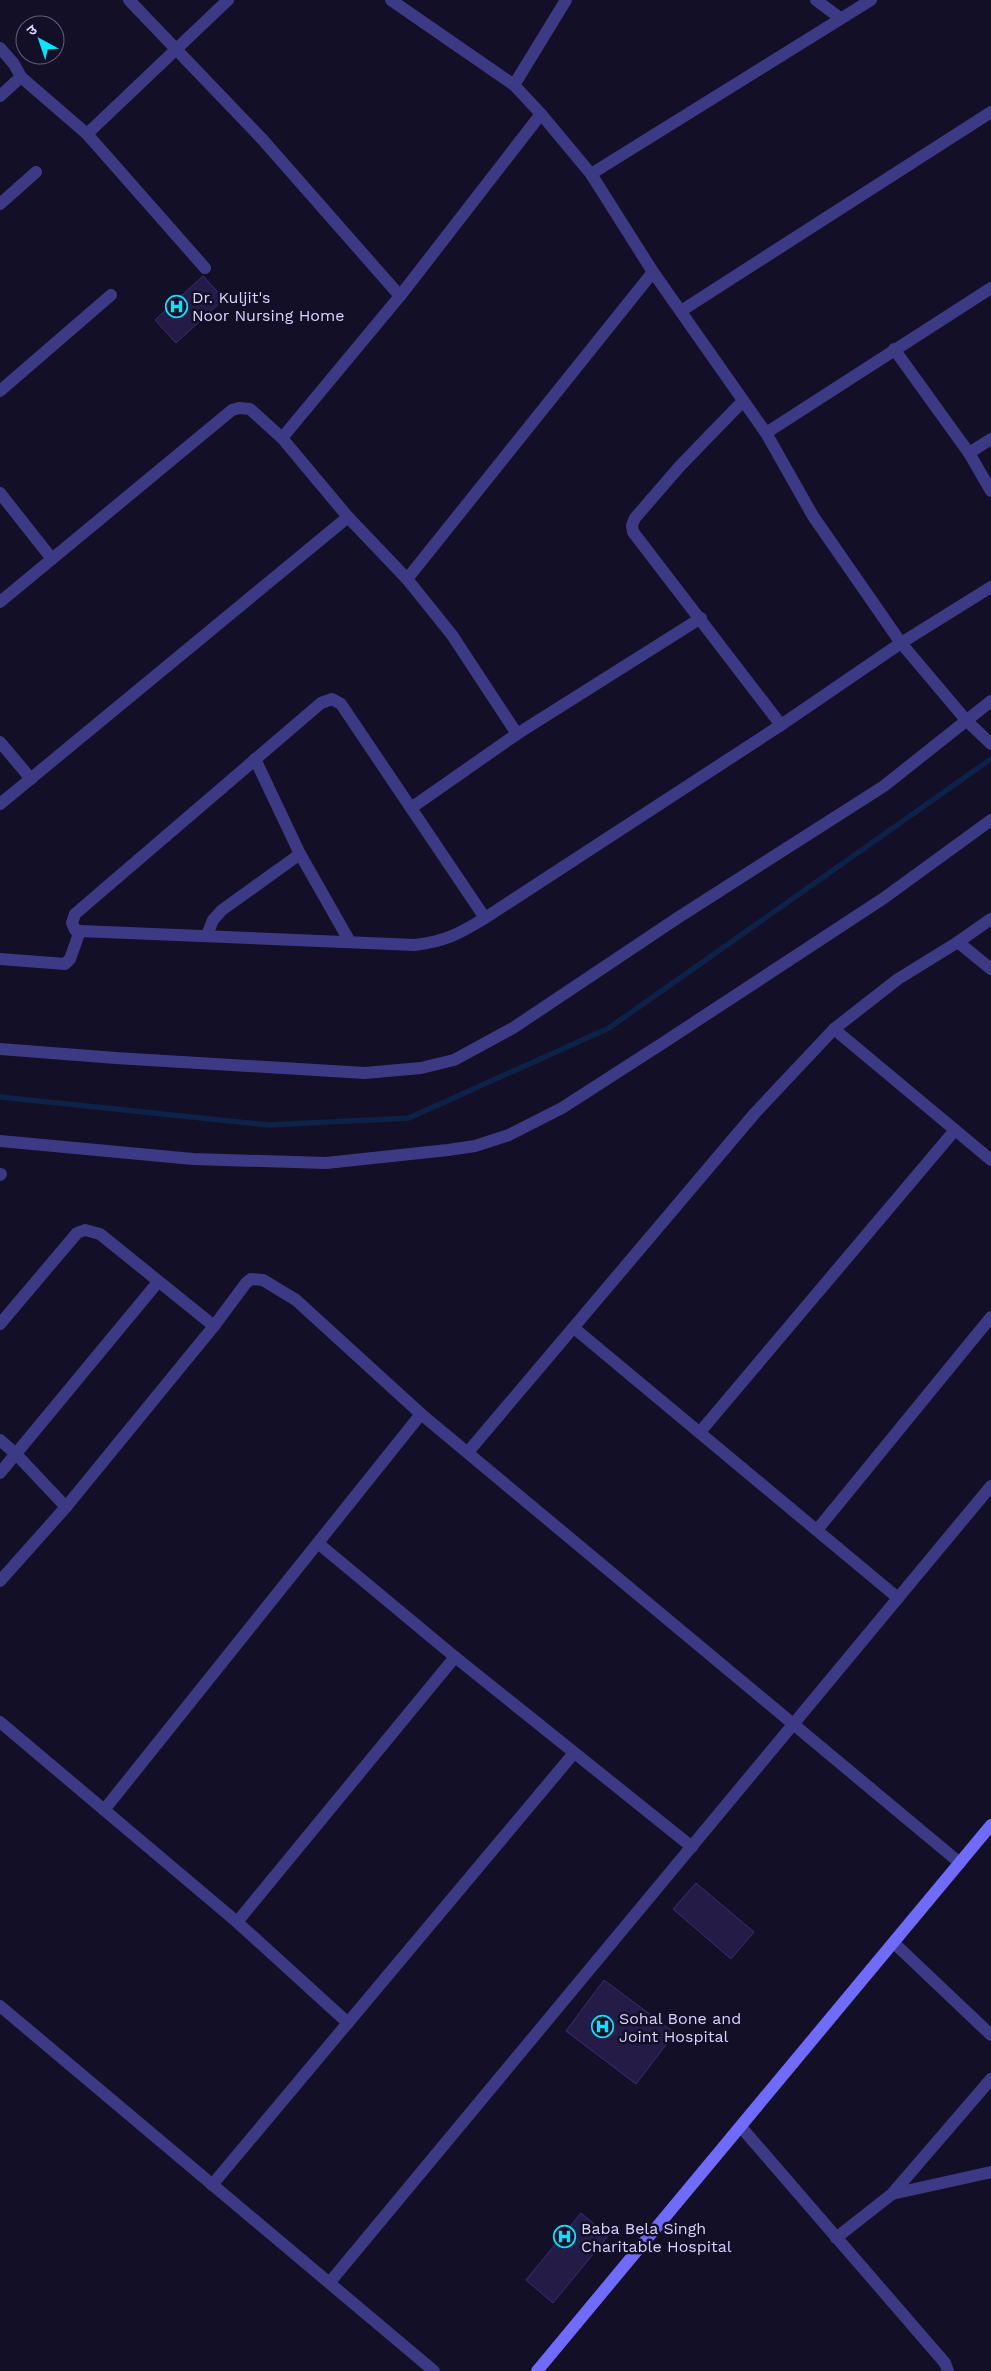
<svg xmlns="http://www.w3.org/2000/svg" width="991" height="2371" viewBox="0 0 991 2371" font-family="'Work Sans','Noto Sans Devanagari',sans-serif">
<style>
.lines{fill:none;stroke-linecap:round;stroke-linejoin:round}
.stream{stroke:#0c2248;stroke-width:5.5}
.building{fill:#241b47;stroke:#3b2d73}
.minor{stroke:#3d3a85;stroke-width:12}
.secondary{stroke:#6f6bff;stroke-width:12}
.labels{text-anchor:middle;stroke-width:5;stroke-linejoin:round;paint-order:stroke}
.poi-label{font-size:16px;fill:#d9d4ff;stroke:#130f26;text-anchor:start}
</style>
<rect width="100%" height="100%" fill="#130f26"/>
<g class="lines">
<path class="stream" d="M0 1097 269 1125 409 1118 609 1028 991 759"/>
</g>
<g class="building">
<path d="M203 276 224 299 176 343 155 320Z"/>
<path d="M696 1883 754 1932 731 1959 673 1909Z"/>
<path d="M604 1980 675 2033 636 2084 566 2031Z"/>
<path d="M581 2213 608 2236 553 2303 526 2280Z"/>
</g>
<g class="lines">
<g class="minor">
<path d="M129 0 263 140 400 296"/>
<path d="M391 0 514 85 541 114 591 174 653 272 766 433 813 516 901 643 966 720 991 744"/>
<path d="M816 0 840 18"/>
<path d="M0 48 14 64 21 77 87 134 205 268"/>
<path d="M514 85 566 0"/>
<path d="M0 96 21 77"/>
<path d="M87 134 228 0"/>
<path d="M591 174 871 0"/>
<path d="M0 204 36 172"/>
<path d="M681 311 991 112"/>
<path d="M894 349 969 453 991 491"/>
<path d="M0 391 111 295"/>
<path d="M743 401 680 466 635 518 632 525 633 532 781 725"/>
<path d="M766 433 991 288"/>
<path d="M282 438 400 296 541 114"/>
<path d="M969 453 991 439"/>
<path d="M0 493 52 559"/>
<path d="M407 579 653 272"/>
<path d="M0 602 232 410 239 408 250 409 282 438 348 517 407 579 452 635 517 734"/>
<path d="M0 742 31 779"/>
<path d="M255 759 300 854 350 942"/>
<path d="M0 804 348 517"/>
<path d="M411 808 517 734 701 618"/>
<path d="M485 918 341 704 332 699 321 703 75 914 72 923 75 930 80 931 415 945C446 941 459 934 485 918L781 725 901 643 991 587"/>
<path d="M207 935 213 920 222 910 300 854"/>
<path d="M958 942 991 969"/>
<path d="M0 959 65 964 70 959 80 931"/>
<path d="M834 1029 991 1160"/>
<path d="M0 1049 116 1058 365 1073 421 1068 454 1060 513 1028 679 917 884 786 991 701"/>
<path d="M0 1141 193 1159 326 1163 448 1150 475 1146 509 1135 562 1108 666 1041 884 898 991 820"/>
<path d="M0 1175 1 1174"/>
<path d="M0 1324 77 1233 85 1230 100 1234 214 1326"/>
<path d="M574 1328 898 1598 991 1486"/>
<path d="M700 1432 955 1130"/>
<path d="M0 1440 16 1454 66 1507"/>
<path d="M468 1452 755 1113 834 1029 898 979 958 942 991 919"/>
<path d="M0 1473 158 1282"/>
<path d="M817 1530 991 1317"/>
<path d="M319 1544 455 1657 692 1847"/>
<path d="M0 1581 66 1507 214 1326 246 1283 251 1279 263 1280 296 1300 421 1414 960 1863"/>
<path d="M0 1722 237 1922 348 2023"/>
<path d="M104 1810 421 1414"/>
<path d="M237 1922 455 1657"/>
<path d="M894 1943 991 2035"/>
<path d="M0 2006 434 2371"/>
<path d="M741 2127 945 2363 948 2371"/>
<path d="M212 2185 574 1753"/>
<path d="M892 2194 991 2172"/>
<path d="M836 2238 892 2194 991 2079"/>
<path d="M330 2282 898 1598"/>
</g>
<path class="secondary" d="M537 2371 991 1825"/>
</g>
<defs>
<symbol id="hospital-ring" viewBox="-11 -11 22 22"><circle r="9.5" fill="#130f26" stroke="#00e5ff" stroke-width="1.5"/><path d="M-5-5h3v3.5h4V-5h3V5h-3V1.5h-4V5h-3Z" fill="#00e5ff"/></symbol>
</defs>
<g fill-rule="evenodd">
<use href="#hospital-ring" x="164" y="294" width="25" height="25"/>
<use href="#hospital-ring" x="590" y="2014" width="25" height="25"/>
<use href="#hospital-ring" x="552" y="2224" width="25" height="25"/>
</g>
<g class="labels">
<g class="poi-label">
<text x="192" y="303">Dr. Kuljit's<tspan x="192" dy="18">Noor Nursing Home</tspan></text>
<text x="619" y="2024">Sohal Bone and<tspan x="619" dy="18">Joint Hospital</tspan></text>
<text x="581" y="2234">Baba Bela Singh<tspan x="581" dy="18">Charitable Hospital</tspan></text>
</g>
</g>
<g transform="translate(40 40) rotate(320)"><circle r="24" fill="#130f26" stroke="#625e7d"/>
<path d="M0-4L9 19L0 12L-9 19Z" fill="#00e5ff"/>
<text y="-8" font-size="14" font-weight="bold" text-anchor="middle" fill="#d9d4ff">उ</text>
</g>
</svg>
